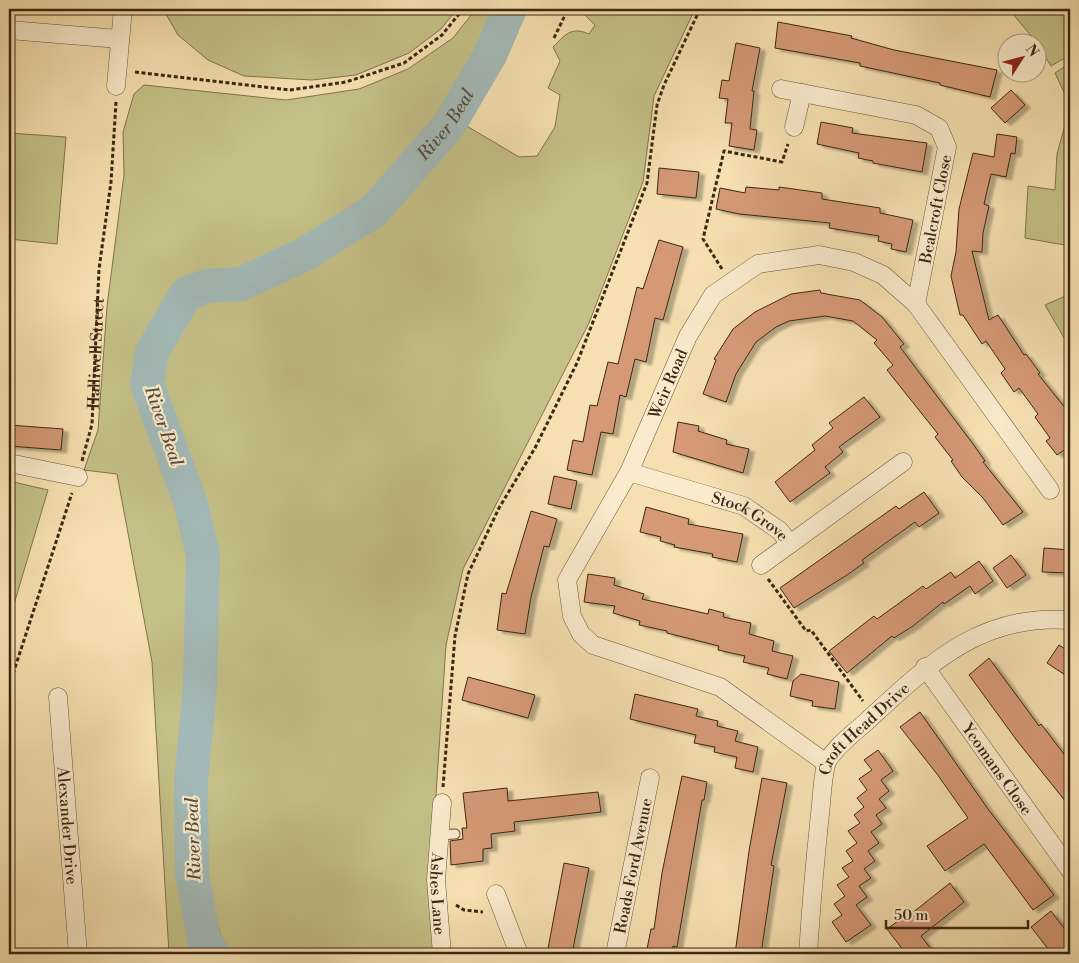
<svg xmlns="http://www.w3.org/2000/svg" width="1079" height="963" viewBox="0 0 1079 963" font-family="'Libre Bodoni',serif">
<style>
.green{fill:#c4c087;stroke:#80744d}
.lines{fill:none;stroke-linecap:round;stroke-linejoin:round}
.river{stroke:#a3bab8;stroke-width:34}
.building{fill:#d59976;stroke:#3b2713;filter:url(#shadow)}
.lane-casing{stroke:#6a553a;stroke-width:11}
.street-casing{stroke:#6a553a;stroke-width:19}
.path{stroke:#3b2713;stroke-width:3;stroke-dasharray:4 2.5;stroke-linecap:butt}
.lane{stroke:#f9ebcc;stroke-width:9}
.street{stroke:#f9ebcc;stroke-width:18}
.labels{text-anchor:middle;stroke-width:4.5;stroke-linejoin:round;paint-order:stroke}
.street-label{font-size:16px;fill:#3b2713;stroke:#f9ebcc}
.water-label{font-size:18px;font-style:italic;fill:#554c3c;stroke:#f9ebcc}
</style>
<defs>
<filter id="shadow"><feDropShadow dx="5.5" dy="3" stdDeviation="1" flood-color="#0004"/></filter>
</defs>
<rect width="100%" height="100%" fill="#f6e0b1"/>
<filter id="stains"><feTurbulence type="fractalNoise" baseFrequency=".004" numOctaves="4"/><feColorMatrix values="0 0 0 0 .2 0 0 0 0 .09 0 0 0 0 .02 0 0 0 .5 -.17"/></filter>
<radialGradient id="worn" r=".72"><stop offset=".6" stop-color="#630" stop-opacity="0"/><stop offset="1" stop-color="#630" stop-opacity=".3"/></radialGradient>
<g class="green">
<path d="M163 9H457L441 29 409 53 356 75 312 80 244 76 208 60 178 35Z"/>
<path d="M476 9H505L495 32 447 118 372 206 288 256 236 277 204 274 182 282 159 312 140 367 142 389 184 510 192 554 191 690 182 789 185 875 198 945 204 954H169L152 662 117 474 84 470 98 430 107 306 124 175 123 132 134 94 144 85 286 100 359 89 408 69 453 38Z"/>
<path d="M579 9H695L654 96 643 182 589 323 463 569 446 645 437 779 433 845 439 954H229L224 947 210 898 202 806 216 618 211 534 161 393 158 362 173 330 188 310 207 298 241 294 256 288 353 241 383 223 415 181 465 125 519 157 537 156 555 127 560 95 548 88 560 61 553 47C565 35 571 26 589 34L595 25Z"/>
<path d="M1009 9H1070V55L1051 66 1036 42Z"/>
<path d="M1070 63V105L1055 73Z"/>
<path d="M1070 107V246L1025 238 1028 186 1055 190 1057 154Z"/>
<path d="M9 133 66 137 57 244 9 239Z"/>
<path d="M1070 294V348L1045 305Z"/>
<path d="M9 481 48 490 9 621Z"/>
</g>
<g class="lines">
<path class="river" id="s1" d="M213 954 204 940 192 874 191 781 200 688 203 555 191 504 147 384 152 352 186 294 207 286 241 284 305 254 374 211 449 125 490 55 510 9"/>
</g>
<g class="building">
<path d="M778 22 852 36 851 38 894 50 997 70 990 97 940 85V83L860 66V63L775 48Z"/>
<path d="M736 43 760 48 752 91H754L750 129 757 130 754 150 729 146 732 123H725L728 99 719 98 722 80 729 81Z"/>
<path d="M1011 90 1025 105 1005 123 991 108Z"/>
<path d="M821 122 853 128 852 133 927 143 922 172 873 163V161L858 158 859 153 817 144Z"/>
<path d="M997 134 1017 137 1015 154 1011 153 1006 177 991 174 984 204 989 206 983 233 982 252 972 251 989 320 998 315 1024 355 1026 354 1040 373 1038 374 1070 414V446L1057 455 1046 441 1050 438 1035 417 1038 414 1019 388 1014 392 1001 373 1005 369 986 341 982 344 963 315H960L951 276 956 252 959 209 973 153 994 157Z"/>
<path d="M659 168 699 172 696 198 657 194Z"/>
<path d="M746 187 779 190V187L822 193V199L880 208V213L913 220 906 252 891 249 892 244 878 241 879 236 829 228 830 223 739 214 716 209 720 188 745 193Z"/>
<path d="M659 240 683 247 663 320 655 318 646 362 635 359 626 397 620 395 613 434 601 432 592 475 567 470 573 440 583 442 590 405 597 406 608 362 618 364 637 287 643 289Z"/>
<path d="M820 290 821 293 860 300 882 317 904 344 900 347 973 444 985 461 983 462 1023 512 1003 525 983 498 962 477 951 461 953 460 935 437 938 434 887 370 893 365 874 343 877 340 853 321 825 316 789 321 776 327 756 342 736 374 726 402 703 394 716 360 714 359 733 329 755 312 791 294Z"/>
<path d="M864 397 880 417 839 447 843 452 825 467 830 473 790 502 775 482 815 450 812 445 833 428 829 423Z"/>
<path d="M678 422 699 426 698 431 727 440 726 444 749 449 743 473 673 452Z"/>
<path d="M9 425 63 429 61 450 9 446Z"/>
<path d="M554 476 577 481 571 509 548 504Z"/>
<path d="M924 492 939 513 919 527 915 522 862 560 864 563 847 575 794 608 780 588 896 506 899 509Z"/>
<path d="M646 507 689 519 688 524 743 534 737 562 712 557 713 554 674 547 675 545 660 541 661 537 640 532Z"/>
<path d="M531 511 557 519 549 547 544 546 531 597 525 634 497 630 502 593 506 594Z"/>
<path d="M1044 548 1070 550V573L1042 572Z"/>
<path d="M1011 555 1026 575 1007 588 993 568Z"/>
<path d="M979 561 993 581 975 594 970 586 944 604 943 602 913 626 894 638 892 636 847 673 829 651 874 616 877 619 923 586 926 589 951 572 955 578Z"/>
<path d="M588 574 615 578 614 585 644 594 642 599 708 614 709 609 724 613 723 617 751 623 749 634 774 641 772 651 793 656 787 679 767 674 769 668 743 662 745 656 718 650 719 646 667 633V631L639 625 640 621 613 613 615 606 584 602Z"/>
<path d="M1059 645 1070 652V678L1047 663Z"/>
<path d="M989 658 1039 726 1041 724 1070 762V807L1018 742 969 675Z"/>
<path d="M801 674 839 682 835 709 812 706 813 701 790 696 793 681Z"/>
<path d="M468 677 535 695 528 718 462 700Z"/>
<path d="M635 694 698 709 696 716 718 721 717 726 738 731 735 741 758 747 753 772 735 768 737 757 714 752 715 747 694 743 696 735 630 719Z"/>
<path d="M920 712 988 809 1054 895 1033 910 984 844 945 871 927 846 968 818 937 774 900 727Z"/>
<path d="M878 750 893 771 881 780 889 791 879 799 886 808 876 815 882 824 871 832 879 843 868 851 875 861 864 869 871 878 859 886 867 897 856 905 871 925 846 942 832 922 842 915 834 904 845 896 837 885 849 877 842 868 853 861 846 851 857 843 848 831 860 823 854 815 864 807 857 798 867 790 859 779 872 770 864 760Z"/>
<path d="M682 776 707 782 704 800H702L677 947 673 946 671 954H646L651 929H654L662 873Z"/>
<path d="M762 778 787 783 771 865 774 866 761 954H735L749 851Z"/>
<path d="M507 788 508 801 598 792 601 812 514 822 515 831 491 834 492 848 483 849V861L451 865 450 841 463 839 462 828H467L463 793Z"/>
<path d="M564 863 589 868 572 954H547Z"/>
<path d="M950 883 964 902 921 936 935 954H906L887 929 906 915 907 917Z"/>
<path d="M1051 911 1070 936V954H1052L1031 927Z"/>
</g>
<g class="lines">
<defs>
<path id="lane" d="M438 835 455 834"/>
<g id="street">
<path d="M9 30 119 39"/>
<path d="M116 86 123 9"/>
<path d="M781 89 916 115 939 128 947 147 916 304"/>
<path d="M794 127 802 93"/>
<path d="M9 463 78 477"/>
<path id="s3" d="M629 472 744 506 780 531 790 544 903 462"/>
<path d="M761 565 790 544"/>
<path id="s4" d="M925 667 1070 870"/>
<path id="s5" d="M58 697 78 954"/>
<path id="s6" d="M826 763 720 687 593 645 581 634 572 616 567 580 629 472 688 336 713 295 758 264 819 255 854 262 883 275 916 304 1050 490"/>
<path id="s7" d="M442 803 436 880 442 954"/>
<path d="M496 894 519 954"/>
<path id="s8" d="M615 954 650 778"/>
<path id="s9" d="M808 954C811 907 815 861 820 814 822 798 822 780 826 765 830 751 856 731 867 721 928 665 980 613 1070 620"/>
</g>
</defs>
<use href="#lane" class="lane-casing"/>
<use href="#street" class="street-casing"/>
<g class="path">
<path d="M554 38 568 9"/>
<path d="M135 72 290 90 346 82 404 63 442 35 463 9"/>
<path d="M722 269 703 239 724 151 782 162 788 144"/>
<path id="s2" d="M82 461 92 424 99 269 111 182 116 102"/>
<path d="M768 579 806 631 811 630 863 701"/>
<path d="M9 686 72 493"/>
<path d="M443 787 455 636 468 574 499 508 535 448 577 363 647 183 657 105 664 85 700 9"/>
<path d="M456 905 464 910 483 912"/>
</g>
<use href="#lane" class="lane"/>
<use href="#street" class="street"/>
</g>
<g class="labels">
<g class="street-label">
<text transform="translate(935 209) rotate(-79)" y="6">Bealcroft Close</text>
<text dy="6" stroke="none"><textPath href="#s2" startOffset="109">Halliwell Street</textPath></text>
<text dy="6" stroke="none"><textPath href="#s6" startOffset="558">Weir Road</textPath></text>
<text dy="6" stroke="none"><textPath href="#s3" startOffset="130">Stock Grove</textPath></text>
<text dy="6" stroke="none"><textPath href="#s9" startOffset="242">Croft Head Drive</textPath></text>
<text dy="6" stroke="none"><textPath href="#s4" startOffset="125">Yeomans Close</textPath></text>
<text dy="6" stroke="none"><textPath href="#s5" startOffset="129">Alexander Drive</textPath></text>
<text dy="6" stroke="none"><textPath href="#s8" startOffset="90">Roads Ford Avenue</textPath></text>
<text dy="6" stroke="none"><textPath href="#s7" startOffset="91">Ashes Lane</textPath></text>
</g>
<g class="water-label">
<text dy="6" stroke="none"><textPath href="#s1" startOffset="1004">River Beal</textPath></text>
<text transform="translate(164 426) rotate(71)" y="6">River Beal</text>
<text transform="translate(193 839) rotate(-92)" y="6">River Beal</text>
</g>
</g>
<rect width="1079" height="963" fill="none" stroke="#f6e0b1" stroke-width="30"/>
<rect x="10" y="10" width="1059" height="943" fill="none" stroke="#3b2713" stroke-width="2.5"/>
<rect x="15" y="15" width="1049" height="933" fill="none" stroke="#3b2713"/>
<g transform="translate(1022 58) rotate(54)"><circle r="24" fill="#f9ebcc" stroke="#ad9d82"/>
<path d="M0-4L9 19L0 12L-9 19Z" fill="#8f2418"/>
<text y="-8" font-size="14" font-weight="bold" text-anchor="middle" fill="#3b2713">N</text>
</g>
<path d="M886 920v8h142v-8" fill="none" stroke="#3b2713" stroke-width="2.5"/>
<text x="894" y="920" font-size="15" fill="#3b2713" stroke="#f9ebcc" stroke-width="4" paint-order="stroke">50 m</text>
<rect width="100%" height="100%" filter="url(#stains)"/>
<rect width="100%" height="100%" fill="url(#worn)"/>
</svg>
